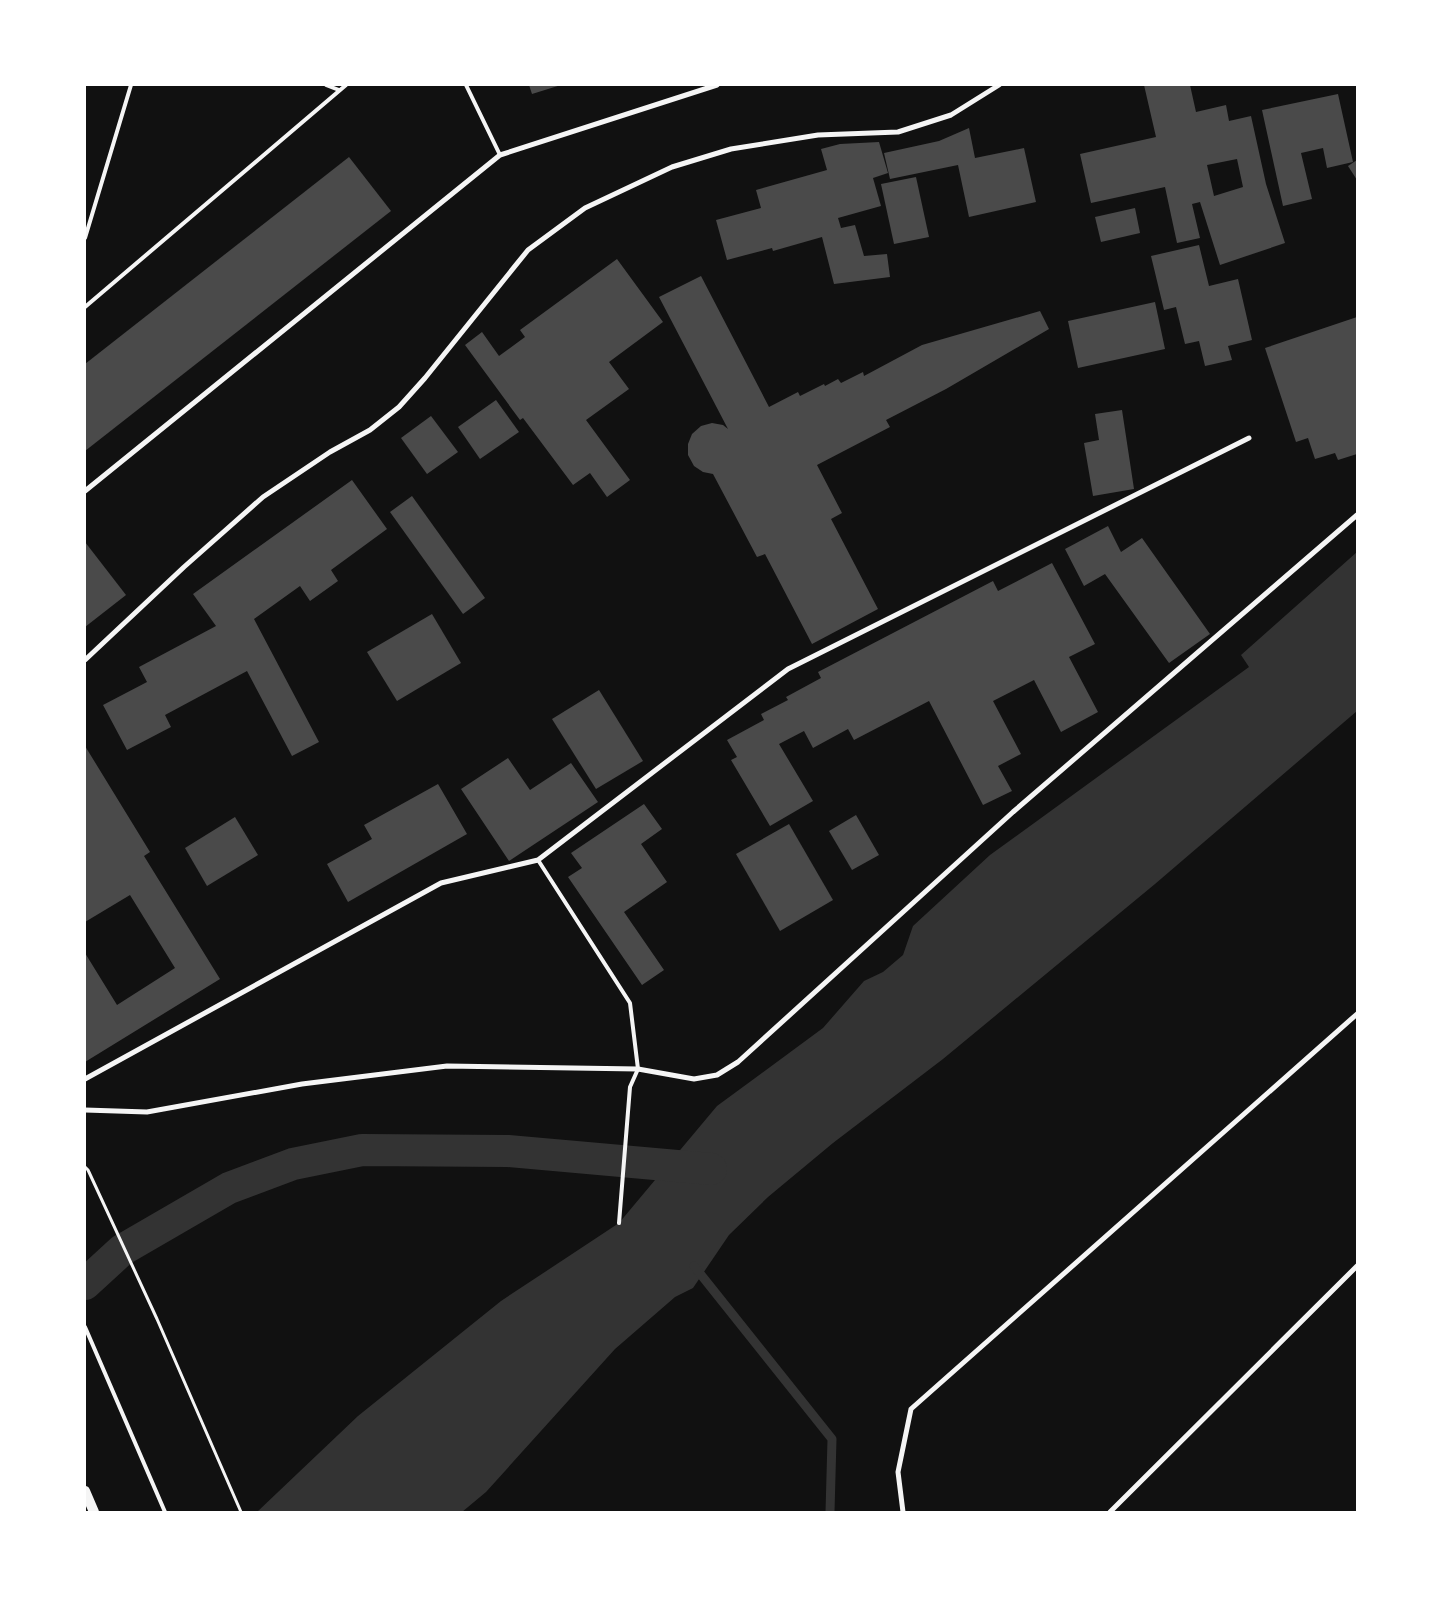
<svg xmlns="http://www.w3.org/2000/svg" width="1442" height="1597" viewBox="0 0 1442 1597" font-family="Montserrat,sans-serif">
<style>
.water{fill:#333}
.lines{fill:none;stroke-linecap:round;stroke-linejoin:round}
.stream{stroke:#333;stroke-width:9}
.canal{stroke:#333;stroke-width:32}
.building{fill:#4a4a4a;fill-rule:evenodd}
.path{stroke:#f5f5f5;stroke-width:3}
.service{stroke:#f5f5f5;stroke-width:4}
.minor{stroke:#f5f5f5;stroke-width:5}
.secondary{stroke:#f5f5f5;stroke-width:10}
</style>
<rect width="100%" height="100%" fill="#111"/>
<path class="water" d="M1357 552V711L1155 884 943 1059 833 1143 768 1197 729 1235 693 1288 675 1297 615 1349 486 1492 462 1512H257L358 1416 501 1301 619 1223 717 1106 823 1028 864 981 883 972 903 955 913 926 990 855 1249 667 1241 655Z"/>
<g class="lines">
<path class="stream" d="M694 1266 832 1439 830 1512"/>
<path class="canal" d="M85 1284 122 1250 229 1188 293 1164 362 1150 508 1151 711 1169"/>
</g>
<g class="building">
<path d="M529 85H561L532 94Z"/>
<path d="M1144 85H1190L1196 112 1226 105 1229 121 1251 116 1266 184 1285 243 1220 265 1200 202 1192 204 1200 238 1177 243 1165 187 1091 203 1080 154 1156 137ZM1237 159 1243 187 1214 196 1207 165Z"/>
<path d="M1338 94 1353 162 1327 168 1323 148 1301 153 1312 199 1283 206 1262 110Z"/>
<path d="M969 128 975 158 1024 148 1036 202 969 217 958 165 890 179 884 153 939 141Z"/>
<path d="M879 142 888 173 873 178 881 206 838 218 841 228 855 225 864 256 887 254 890 277 834 284 822 237 773 251 772 248 727 260 716 220 761 208 756 190 827 170 821 149 840 144Z"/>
<path d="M349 157 391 211 85 451V364Z"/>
<path d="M1357 160V180L1348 166Z"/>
<path d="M916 177 929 237 894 244 881 184Z"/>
<path d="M1135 208 1140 233 1101 242 1095 217Z"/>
<path d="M1199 245 1209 286 1238 279 1252 340 1228 346 1232 360 1205 366 1199 341 1185 344 1176 307 1164 310 1151 256Z"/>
<path d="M617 259 663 322 609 362 629 389 586 420 630 480 607 497 590 473 573 485 523 418 520 420 465 345 482 332 499 356 525 337 520 330Z"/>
<path d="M701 276 769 407 798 392 800 396 824 384 825 386 838 379 841 383 863 372 864 376 922 345 1040 311 1049 329 946 389 886 420 890 427 817 465 842 513 831 519 878 609 812 644 765 554 757 557 713 474 703 472 694 466 688 455V444L692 434 701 426 712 423 723 425 728 429 659 297Z"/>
<path d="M1155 302 1165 349 1078 368 1068 321Z"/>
<path d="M1357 317V454L1338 460 1335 453 1315 459 1308 438 1296 442 1265 348Z"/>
<path d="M496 400 519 432 480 459 458 427Z"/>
<path d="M1122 410 1134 489 1093 496 1084 443 1099 440 1095 414Z"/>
<path d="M431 416 458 452 427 474 401 438Z"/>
<path d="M352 480 387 529 331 570 338 581 310 601 300 586 254 619 319 742 292 756 247 671 165 715 171 727 127 750 103 705 147 682 139 667 216 626 193 594Z"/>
<path d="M412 496 485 598 463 614 390 512Z"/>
<path d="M1108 526 1121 552 1142 538 1210 634 1169 663 1105 574 1084 586 1065 549Z"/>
<path d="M85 542 126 595 85 627Z"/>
<path d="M1052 563 1095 644 1069 657 1098 712 1061 732 1034 680 993 701 1021 754 998 766 1012 791 983 805 929 701 854 740 848 729 813 748 804 731 779 744 813 801 770 826 731 760 737 757 727 740 764 720 761 714 788 700 786 697 821 678 818 672 993 581 998 591Z"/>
<path d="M432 614 461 663 397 701 367 652Z"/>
<path d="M599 690 643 761 596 789 552 719Z"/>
<path d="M85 746 150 852 144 856 220 979 85 1062V953L117 1005 175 968 130 895 85 922Z"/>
<path d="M508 758 530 790 571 763 598 802 509 861 461 789Z"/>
<path d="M438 784 467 834 348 902 327 864 372 839 364 825Z"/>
<path d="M644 804 662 829 641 844 667 882 624 912 664 970 642 985 568 877 582 868 571 853Z"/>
<path d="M856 815 879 855 852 870 829 831Z"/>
<path d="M235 817 258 855 207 886 185 848Z"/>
<path d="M789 824 833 900 780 931 736 854Z"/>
</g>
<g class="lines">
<path class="path" d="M85 1167 88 1170 157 1319 241 1512"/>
<g class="service">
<path d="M326 85 339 90"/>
<path d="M466 85 500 155"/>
<path d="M85 238 131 85"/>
<path d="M85 307 346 85"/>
<path d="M538 860 630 1003 638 1069 630 1087 619 1223"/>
<path d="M85 1327 165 1512"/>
</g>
<g class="minor">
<path d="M85 491 500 155 717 85"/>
<path d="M85 660 184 567 263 497 330 452 370 430 399 407 425 378 528 250 585 208 672 167 731 149 818 135 898 132 951 115 999 85"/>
<path d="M85 1079 441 883 538 860 788 669 1249 438"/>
<path d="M85 1110 147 1112 302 1084 447 1066 638 1069 694 1079 717 1075 738 1062 1013 812 1357 515"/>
<path d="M903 1512 898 1472 911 1409 1357 1014"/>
<path d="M1110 1512 1357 1266"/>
</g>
<path class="secondary" d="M85 1491 94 1512"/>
</g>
<rect width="1442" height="1597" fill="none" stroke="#ffffff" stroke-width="172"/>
</svg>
